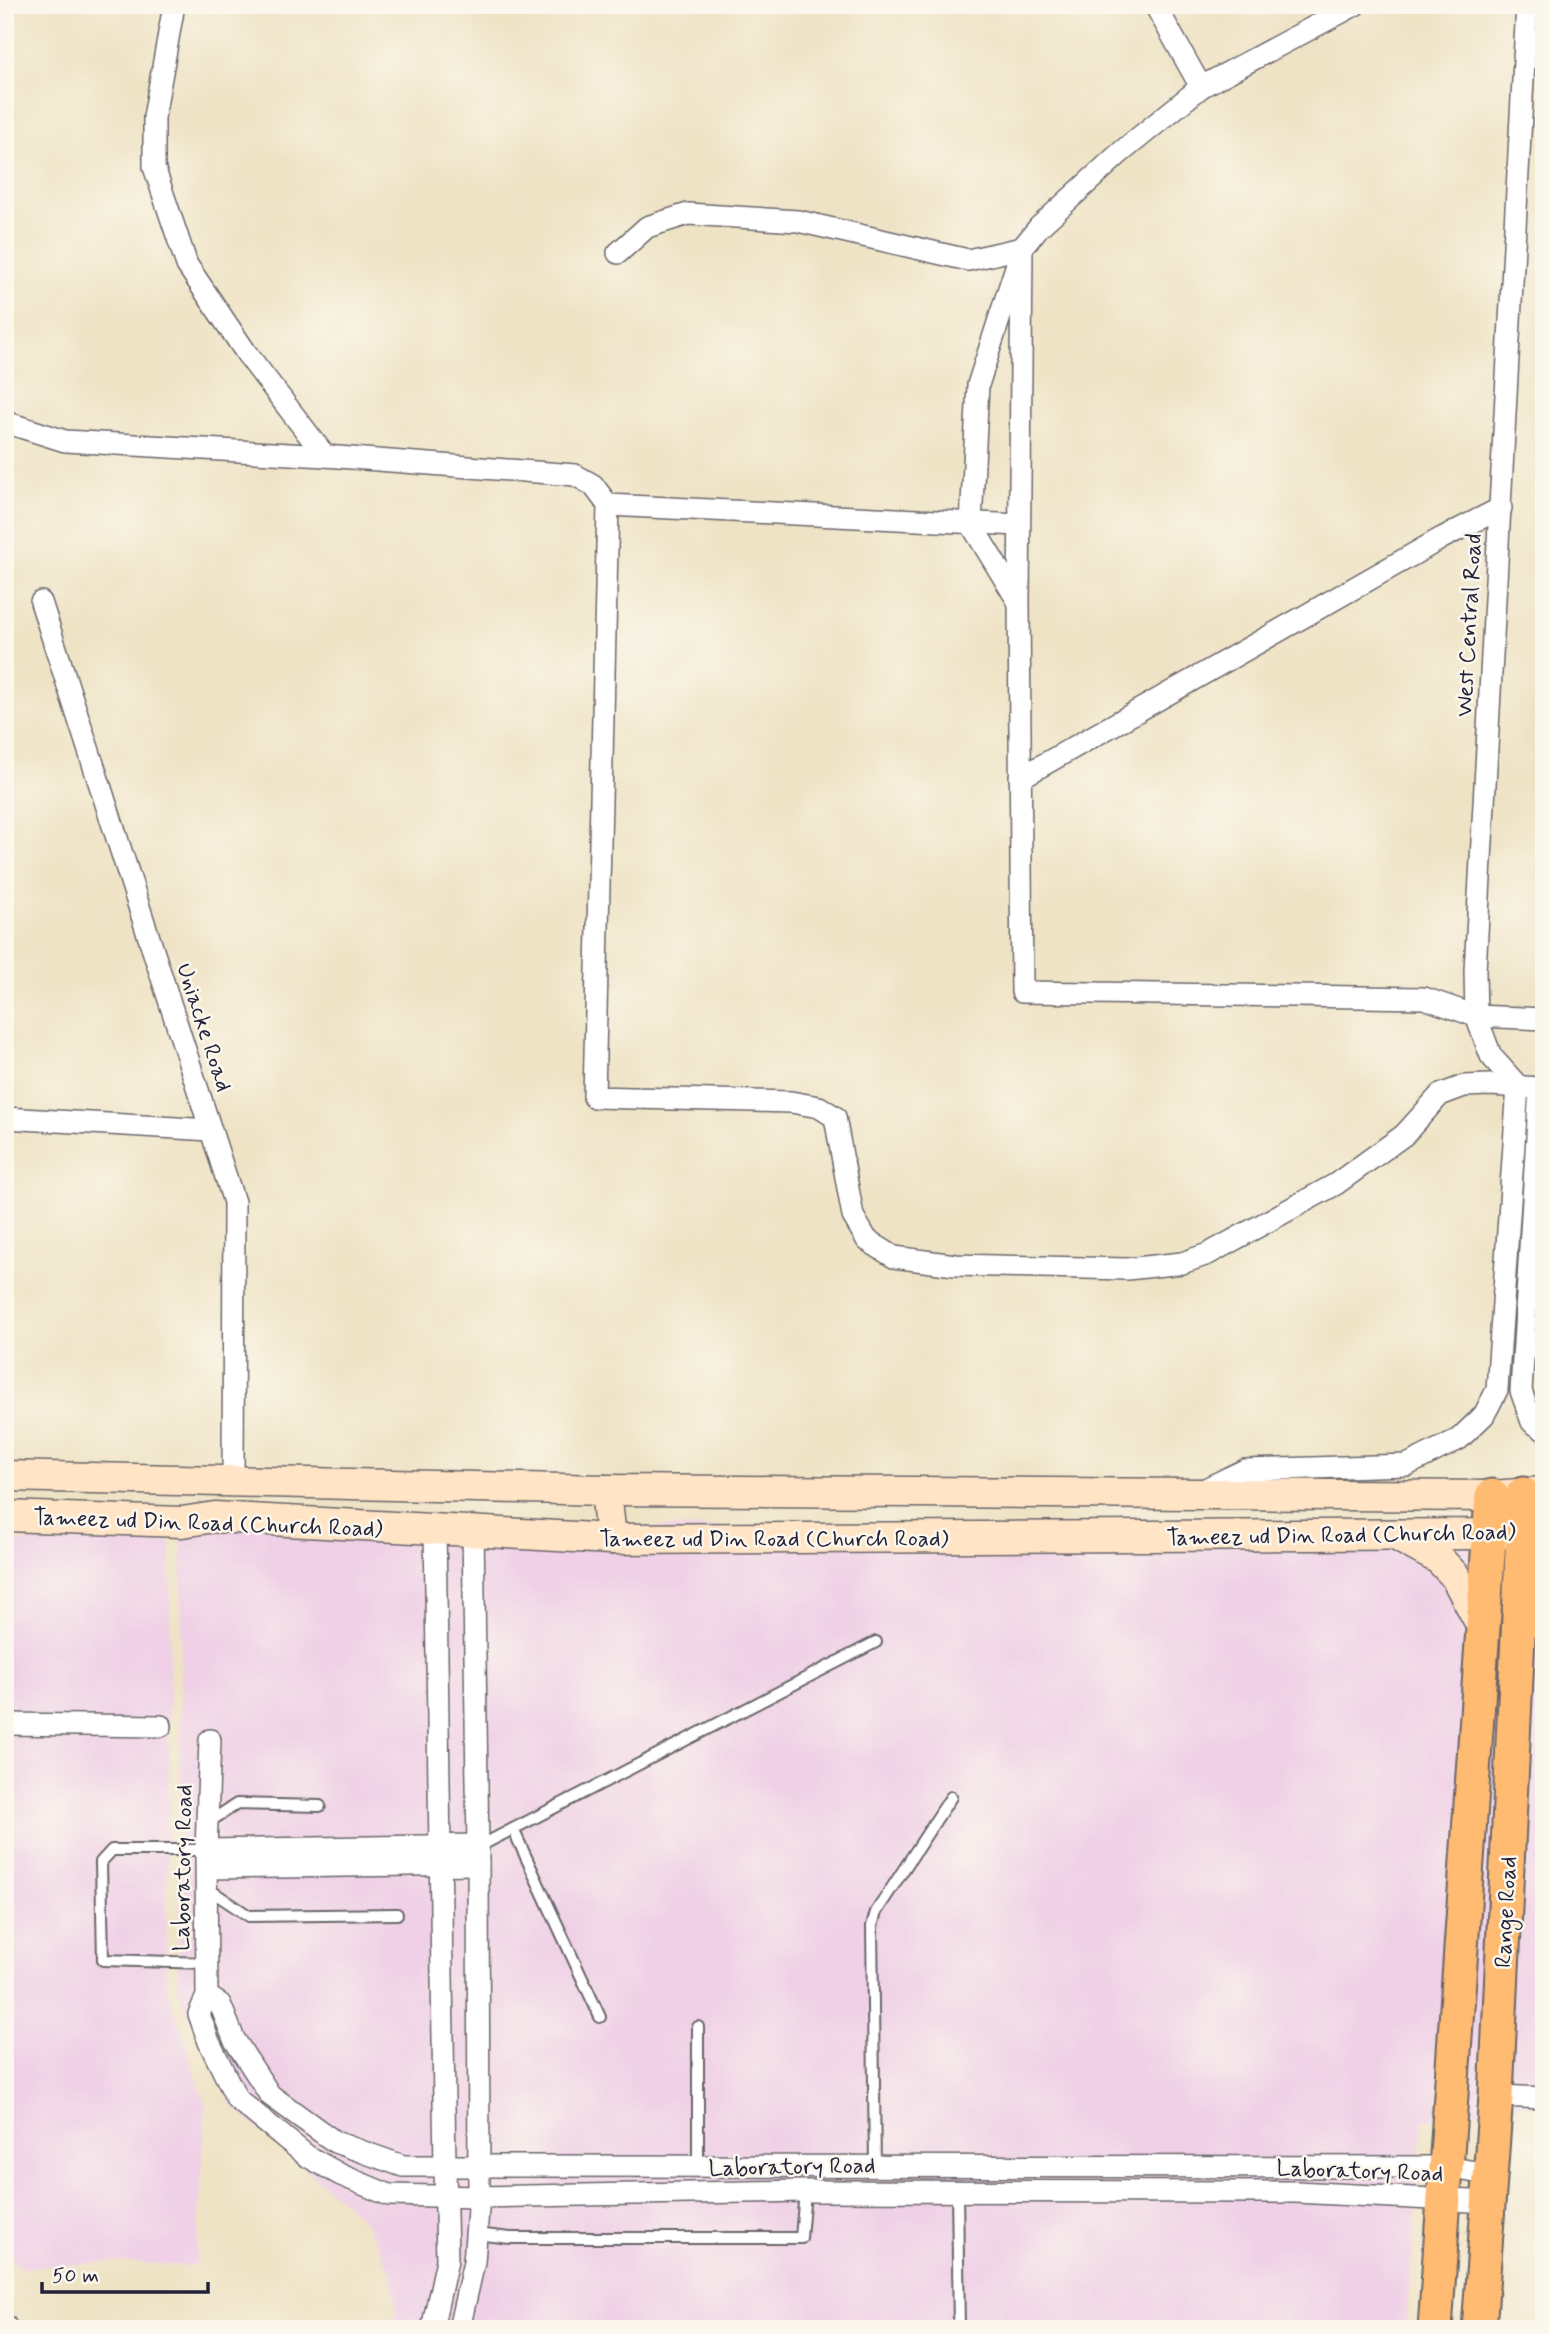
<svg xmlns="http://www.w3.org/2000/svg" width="1549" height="2334" viewBox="0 0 1549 2334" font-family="Mynerve,sans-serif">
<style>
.built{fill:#efd0e6}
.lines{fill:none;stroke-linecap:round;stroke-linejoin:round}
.lane-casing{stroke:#6a666b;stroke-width:14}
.street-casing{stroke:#6a666b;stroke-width:24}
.secondary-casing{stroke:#6a666b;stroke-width:33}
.primary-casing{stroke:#6a666b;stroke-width:37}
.lane{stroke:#fff;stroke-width:10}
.street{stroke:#fff;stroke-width:21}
.secondary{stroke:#ffe4c6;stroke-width:30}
.primary{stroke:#ffbb71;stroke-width:33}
.labels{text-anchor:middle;stroke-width:5;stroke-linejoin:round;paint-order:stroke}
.street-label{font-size:23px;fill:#22223b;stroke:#fbf7ec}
</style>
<rect width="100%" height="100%" fill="#fbf7ec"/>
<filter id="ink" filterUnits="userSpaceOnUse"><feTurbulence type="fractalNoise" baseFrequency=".0143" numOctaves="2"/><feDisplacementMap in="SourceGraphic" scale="14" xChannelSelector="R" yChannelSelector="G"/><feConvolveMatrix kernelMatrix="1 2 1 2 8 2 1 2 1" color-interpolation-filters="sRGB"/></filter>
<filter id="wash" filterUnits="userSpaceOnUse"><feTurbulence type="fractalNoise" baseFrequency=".00686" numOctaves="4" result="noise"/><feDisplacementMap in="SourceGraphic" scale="28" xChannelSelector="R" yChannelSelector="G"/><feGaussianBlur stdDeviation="1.57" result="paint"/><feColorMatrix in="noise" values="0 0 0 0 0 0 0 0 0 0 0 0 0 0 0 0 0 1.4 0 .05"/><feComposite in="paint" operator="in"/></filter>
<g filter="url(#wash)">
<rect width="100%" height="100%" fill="#efe3c5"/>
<g class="built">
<path d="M182 1522 1544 1537V2100L1423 2120 1406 2329H387L397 2310 390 2268 362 2218 231 2105 178 1991Z"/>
<path d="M5 1541H171L166 1984 206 2107 196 2266 112 2262 22 2268 5 2253Z"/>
</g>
</g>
<g filter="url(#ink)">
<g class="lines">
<defs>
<g id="lane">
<path d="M207 1823 237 1804 320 1806"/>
<path d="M513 1829 600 2017"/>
<path d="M478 1847 876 1642"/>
<path d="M206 1850H112L101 1862 103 1960 207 1963"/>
<path d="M207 1888 249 1916 397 1914"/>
<path d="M698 2027V2166"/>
<path d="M875 2167 872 1926 876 1912 951 1797"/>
<path d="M957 2191 959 2329"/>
<path d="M477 2234 510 2238H801L805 2191"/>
</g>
<g id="street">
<path d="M174 5 154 117V167L187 265 247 354 325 456"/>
<path d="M1155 5 1201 87"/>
<path d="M1022 248 1019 602 1022 992 1424 998 1476 1016 1544 1019"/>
<path d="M618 253 647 227 688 214 798 221 968 260 1022 248"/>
<path d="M5 422 65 441 325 456 575 475 593 485 608 505 594 1097 791 1102 819 1107 835 1117 853 1216 867 1240 894 1257 955 1265 1127 1269 1182 1263 1208 1254 1336 1184 1404 1135 1440 1095 1464 1086 1490 1085 1540 1088"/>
<path d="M608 505 1019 525"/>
<path d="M1018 601 971 524 978 385 1022 248 1039 227 1120 153 1201 87 1355 5"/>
<path d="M41 602 234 1202 233 1481"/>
<path d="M1020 778 1442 538 1501 508"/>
<path d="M1518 1086 1491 1056 1476 1016 1475 971 1527 5"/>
<path d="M1540 1088 1521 1391 1532 1422 1544 1430"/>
<path d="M5 1118 211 1130"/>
<path d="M1201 1491 1245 1470 1407 1465 1459 1439 1484 1415 1497 1390 1518 1086"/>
<path d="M5 1724 161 1726"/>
<path d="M210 1740 206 1850 207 1996 199 2014 209 2042 237 2099 307 2156 341 2175 389 2195 479 2197 805 2191 1296 2192 1490 2202"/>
<path d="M206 1850 478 1845"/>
<path d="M207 1868 478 1864"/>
<path d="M207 1996 220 2004 234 2039 270 2095 335 2142 403 2166 1447 2167 1492 2175"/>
<path d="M1496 2096 1544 2098"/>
<path d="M5 2325 7 2329"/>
<path d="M432 2329 447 2260 445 2166 435 1529"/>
<path d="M459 2329 474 2262 479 2197 478 1847 473 1530"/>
</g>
<g id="secondary">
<path d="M5 1476 606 1490 1492 1496 1544 1492"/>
<path d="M606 1490 611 1539"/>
<path d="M5 1516 182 1522 215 1517 611 1539 1490 1534 1544 1530"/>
<path d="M1397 1536 1439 1559 1455 1576 1484 1630"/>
<path d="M1524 1625 1536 1590 1544 1577"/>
</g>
<g id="primary">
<path d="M1435 2329 1492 1496"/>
<path d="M1479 2329 1496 2096 1523 1532V1494"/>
</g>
</defs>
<use href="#lane" class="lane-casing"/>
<use href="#street" class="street-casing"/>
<use href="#secondary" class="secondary-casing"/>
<use href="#primary" class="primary-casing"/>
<use href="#lane" class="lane"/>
<use href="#street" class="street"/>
<use href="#secondary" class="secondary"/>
<use href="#primary" class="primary"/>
</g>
</g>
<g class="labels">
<g class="street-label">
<text transform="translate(1468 625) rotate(-87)" y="8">West Central Road</text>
<text transform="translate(205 1027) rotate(72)" y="8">Uniacke Road</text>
<text transform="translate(208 1522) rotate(2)" y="8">Tameez ud Din Road (Church Road)</text>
<text transform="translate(1341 1534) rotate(-1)" y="8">Tameez ud Din Road (Church Road)</text>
<text x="774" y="1546">Tameez ud Din Road (Church Road)</text>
<text transform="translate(182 1868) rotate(-89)" y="8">Laboratory Road</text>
<text transform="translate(1505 1912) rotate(-87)" y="8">Range Road</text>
<text transform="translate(792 2166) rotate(-1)" y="8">Laboratory Road</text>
<text transform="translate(1360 2170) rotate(2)" y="8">Laboratory Road</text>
</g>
</g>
<rect width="1549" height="2334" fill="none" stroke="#fbf7ec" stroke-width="28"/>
<path d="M42 2282v10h166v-10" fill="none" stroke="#22223b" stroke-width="3.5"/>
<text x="52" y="2282" font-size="21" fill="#22223b" stroke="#fbf7ec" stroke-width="5" paint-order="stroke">50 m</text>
</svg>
